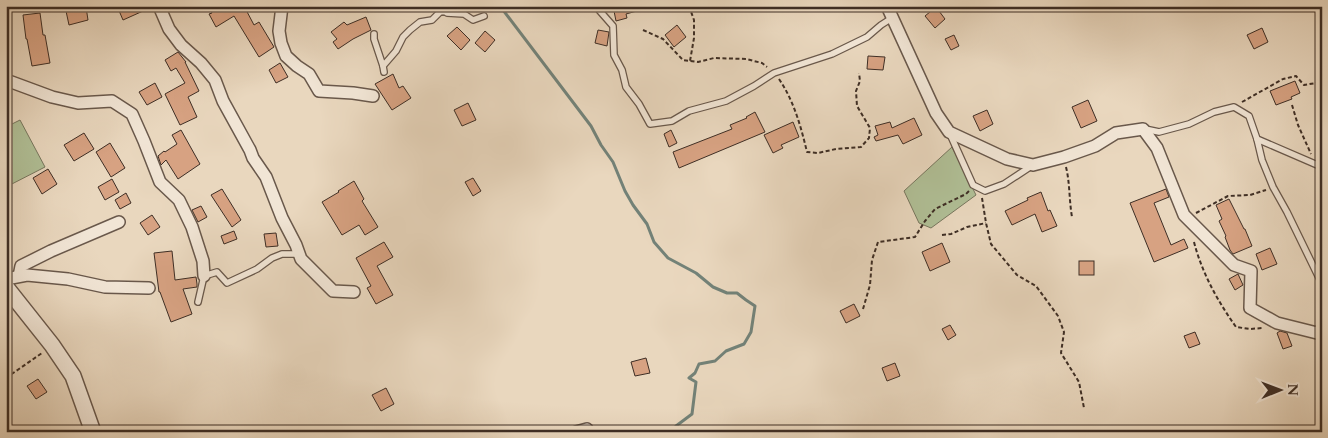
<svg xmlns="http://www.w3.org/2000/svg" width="1328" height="438" viewBox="0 0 1328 438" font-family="Cardo,serif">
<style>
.green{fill:#b0bf96;stroke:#77765e}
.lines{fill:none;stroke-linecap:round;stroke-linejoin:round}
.stream{stroke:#738278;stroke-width:3}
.building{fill:#d7a282;stroke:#3e2e25}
.service-casing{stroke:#69584b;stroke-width:8}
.minor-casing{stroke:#69584b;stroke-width:14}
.tertiary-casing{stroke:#69584b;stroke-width:18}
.path{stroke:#3e2e25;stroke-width:2;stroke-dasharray:4 2.5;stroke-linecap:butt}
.service{stroke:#f1e5d5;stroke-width:5.5}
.minor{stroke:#f1e5d5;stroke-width:11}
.tertiary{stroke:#f1e5d5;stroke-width:15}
</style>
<rect width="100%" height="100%" fill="#e9d7be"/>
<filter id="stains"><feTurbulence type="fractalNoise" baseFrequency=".004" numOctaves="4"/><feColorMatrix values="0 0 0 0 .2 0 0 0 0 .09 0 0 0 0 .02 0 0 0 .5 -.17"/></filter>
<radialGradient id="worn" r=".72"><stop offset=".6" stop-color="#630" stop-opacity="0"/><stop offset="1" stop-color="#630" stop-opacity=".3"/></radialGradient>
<g class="green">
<path d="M20 120 45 167 6 187V127Z"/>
<path d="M952 147 976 195 931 228 919 223 904 191Z"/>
</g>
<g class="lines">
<path class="stream" d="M500 6 591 126 601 145 613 162 625 191 633 205 647 224 654 242 668 258 696 273 713 287 727 293H737L746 300 755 306 751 332 744 344 726 351 715 361 699 364 695 373 689 378 696 382 692 414 676 426 671 432"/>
</g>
<g class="building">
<path d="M117 6H152V7L123 20Z"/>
<path d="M209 6H244L254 25 259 22 274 47 259 57 234 16 216 27 209 14 212 13Z"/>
<path d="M613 6H643L644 9 626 14 627 18 616 21Z"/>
<path d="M86 7 88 20 69 25 66 11Z"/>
<path d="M936 7 945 19 935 28 925 16Z"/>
<path d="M40 13 43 35H45L50 63 32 66 27 39H26L23 15Z"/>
<path d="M366 17 371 30 353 39 338 49 333 42 337 39 331 32 344 22 347 25Z"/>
<path d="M677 25 686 37 674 47 665 35Z"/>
<path d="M457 27 470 40 461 50 447 36Z"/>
<path d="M1262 28 1268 42 1254 49 1247 35Z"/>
<path d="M598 30 609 32 607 46 595 43Z"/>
<path d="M485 31 495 40 485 52 475 43Z"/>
<path d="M954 35 959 46 951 50 945 39Z"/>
<path d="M178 52 186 62H185L199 91 188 97 197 117 180 125 165 94 185 83 176 68 171 71 165 60Z"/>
<path d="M868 56 885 57 883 70 867 69Z"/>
<path d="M280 63 288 77 276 83 269 70Z"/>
<path d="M393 74 399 88 403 86 411 98 392 110 375 84Z"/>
<path d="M1295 81 1300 93 1291 97 1292 99 1276 105 1270 91Z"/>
<path d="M155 83 162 97 147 105 139 92Z"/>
<path d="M1088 100 1097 121 1081 128 1072 107Z"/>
<path d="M468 103 476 120 462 126 454 110Z"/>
<path d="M987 110 993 124 980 131 973 116Z"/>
<path d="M755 112 765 132 679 168 673 152 732 129 730 125 747 118 746 117Z"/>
<path d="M914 118 922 135 903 144 898 135 876 141 874 137 878 135 875 126 890 122 892 128Z"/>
<path d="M793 122 799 137 781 145 783 148 773 153 764 135Z"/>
<path d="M181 130 200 164 178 179 166 160 161 165 158 156 164 151 165 152 177 144 172 135Z"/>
<path d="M671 130 677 143 669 147 664 134Z"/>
<path d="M84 133 94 149 74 161 64 145Z"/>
<path d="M110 143 125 168 111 177 96 152Z"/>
<path d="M48 169 57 184 42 194 33 178Z"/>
<path d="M473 178 481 191 473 196 465 182Z"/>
<path d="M112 179 119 192 105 200 98 187Z"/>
<path d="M354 181 364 199 362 201 378 227 365 235 359 225 342 235 322 202 339 192 338 191Z"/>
<path d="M222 189 241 220 232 227 211 195Z"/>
<path d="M1166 189 1169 197 1154 203 1171 245 1184 239 1188 248 1154 262 1130 203Z"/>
<path d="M1041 192 1048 211 1050 210 1057 226 1042 232 1035 214 1012 225 1005 211 1028 200 1027 198Z"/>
<path d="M126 193 131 203 120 209 115 200Z"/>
<path d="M1229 199 1244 229H1245L1252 246 1233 254 1230 250 1225 237 1226 236 1219 221 1222 219 1216 205Z"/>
<path d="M201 206 207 217 198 222 192 210Z"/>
<path d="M152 215 160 227 148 235 140 223Z"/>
<path d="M234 231 237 239 224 244 221 236Z"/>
<path d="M276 233 278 246 266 247 264 234Z"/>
<path d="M384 242 393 257 377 266 393 295 376 304 367 288 371 286 356 258Z"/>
<path d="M942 243 950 262 930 271 922 252Z"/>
<path d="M1270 248 1277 264 1262 270 1256 254Z"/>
<path d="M172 251 175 280 196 277 197 284V287L183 289 192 314 171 322 160 292H159L154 253Z"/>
<rect x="1079" y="261" width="15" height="14"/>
<path d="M1238 274 1243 285 1235 290 1229 279Z"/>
<path d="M854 304 860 316 846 323 840 311Z"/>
<path d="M950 325 956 335 948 340 942 329Z"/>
<path d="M1280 331 1287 333 1292 346 1283 349 1277 333Z"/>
<path d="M1195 332 1200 344 1189 348 1184 336Z"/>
<path d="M646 358 650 373 635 376 631 362Z"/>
<path d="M895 363 900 376 887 381 882 368Z"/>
<path d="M38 379 47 392 36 399 27 386Z"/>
<path d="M386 388 394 404 381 411 372 395Z"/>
</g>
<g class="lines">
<defs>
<g id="service">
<path d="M599 6V10L613 26 614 55 622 70 626 87 639 104 650 124 672 121 689 111 726 101 754 86 774 73 832 54 867 37 881 25 892 18"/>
<path d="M374 34V39L383 66"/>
<path d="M384 72 383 66 396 51 403 37 410 30 420 22 432 20 443 9 447 13 464 14 473 20 484 16"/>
<path d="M1145 129 1159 132 1189 124 1214 112 1234 107 1249 116 1257 139 1322 167"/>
<path d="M950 134 973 185 985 191 1004 184 1033 165"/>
<path d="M1257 139 1262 160 1273 187 1287 212 1322 284"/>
<path d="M198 302 204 276 217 272 227 283 257 269 272 258 282 254H299"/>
</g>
<g id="minor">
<path d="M159 6 169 29 181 45 201 63 215 80 223 101 250 150 253 158 266 177 282 218 296 245 301 259 333 291 354 292"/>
<path d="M282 6 279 31 281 43 286 56 297 66 309 74 319 91 353 93 373 96"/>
<path d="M440 6 443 9"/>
<path d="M887 6 936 113 949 132 1007 159 1033 165 1064 157 1095 146 1116 133 1143 129 1157 148 1184 215 1234 265 1251 271 1250 308 1277 323 1317 333 1322 329"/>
<path d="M6 80 52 97 78 103 112 101 132 114 144 141 160 182 179 200 192 227 203 261 204 276"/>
<path d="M19 276 21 266 51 251 119 222"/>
<path d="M6 279 27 275 68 279 105 287 149 288"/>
<path d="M576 432 587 429"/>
</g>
<path id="tertiary" d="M6 287 52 345 73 376 93 432"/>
</defs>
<use href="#service" class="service-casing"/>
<use href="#minor" class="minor-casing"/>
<use href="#tertiary" class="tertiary-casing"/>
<g class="path">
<path d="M689 6 694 20V38L690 61"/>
<path d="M643 30 663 39 683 60 698 62 714 58 746 59 762 63 767 67"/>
<path d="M779 79C794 101 801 127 807 152L818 153 836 149 861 147 869 138 870 128 857 106 856 91 860 81 859 73"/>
<path d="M1242 102 1283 79 1296 76 1304 85 1322 82"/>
<path d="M1292 105 1298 125 1311 154"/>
<path d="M1066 167C1070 183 1069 200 1072 217"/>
<path d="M982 198 986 223 991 244 1017 275 1036 286 1058 316 1064 332 1061 353 1079 382 1084 408"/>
<path d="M1196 213 1228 196 1250 195 1266 190"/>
<path d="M942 235 951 234 967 227 986 223"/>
<path d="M1194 242C1202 273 1217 300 1236 327L1250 329 1263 328"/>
<path d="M863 309 870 285 872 260 878 242 915 237 925 221 935 209 966 194 969 191"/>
<path d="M6 378 42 353"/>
</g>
<use href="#service" class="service"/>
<use href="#minor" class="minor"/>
<use href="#tertiary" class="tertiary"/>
</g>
<rect width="1328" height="438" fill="none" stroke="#e9d7be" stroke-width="25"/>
<rect x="8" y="8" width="1313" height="423" fill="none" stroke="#3e2e25" stroke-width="2.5"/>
<rect x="12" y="12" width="1303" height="413" fill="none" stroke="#3e2e25"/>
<g transform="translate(1280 390) rotate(89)" stroke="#f1e5d5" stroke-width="4" paint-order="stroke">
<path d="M0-4L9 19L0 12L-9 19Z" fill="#3e2e25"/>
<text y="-8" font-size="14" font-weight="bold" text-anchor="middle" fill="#3e2e25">N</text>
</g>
<rect width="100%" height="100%" filter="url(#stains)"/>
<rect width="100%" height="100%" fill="url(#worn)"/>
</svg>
